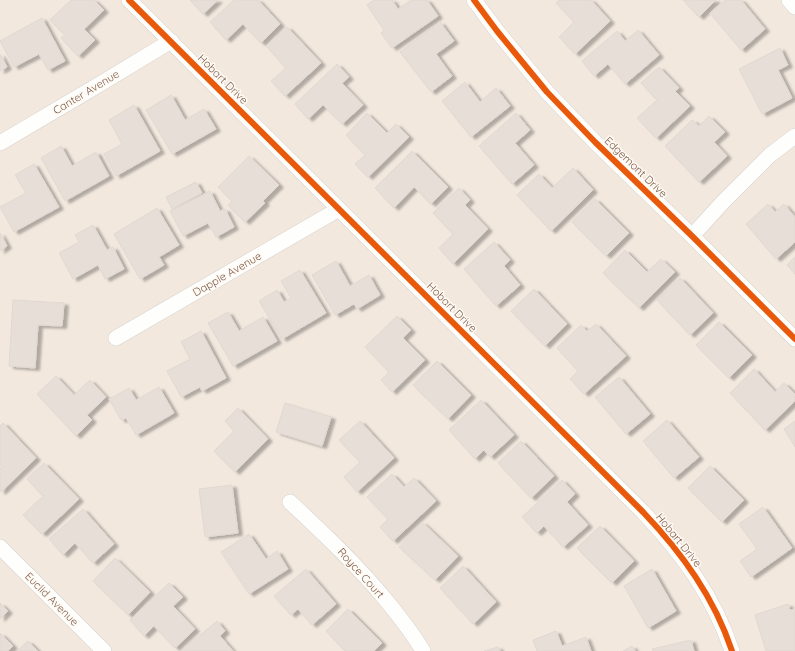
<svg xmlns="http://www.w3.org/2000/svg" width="795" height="651" viewBox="0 0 795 651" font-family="Quicksand,sans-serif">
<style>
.residential{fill:#f2e8de}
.building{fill:#e6ded7;stroke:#e2d8d2;filter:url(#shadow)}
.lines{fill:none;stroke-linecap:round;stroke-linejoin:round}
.minor-casing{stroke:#d7d1cb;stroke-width:16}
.minor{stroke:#fefefd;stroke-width:15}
.cycleway-casing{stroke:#fffaf3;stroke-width:8}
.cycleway{stroke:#e8590c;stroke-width:6}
.labels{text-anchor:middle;stroke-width:3;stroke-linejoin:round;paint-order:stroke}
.street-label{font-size:11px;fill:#7a5c4d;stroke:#fffaf3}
</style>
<defs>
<filter id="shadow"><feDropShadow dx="4.5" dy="2.5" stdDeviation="1" flood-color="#0004"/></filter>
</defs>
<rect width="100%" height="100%" fill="#f9f5f0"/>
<rect class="residential" x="0" y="0" width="795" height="651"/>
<g class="building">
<path d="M71 0H94L104 10 84 29 95 40 78 56 61 38 65 35 50 20Z"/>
<path d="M190 0H218L203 14Z"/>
<path d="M234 0H258L280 24 261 43 243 24 226 40 210 22Z"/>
<path d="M374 0H392L398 9 411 0H427L438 16 392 48 381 33 384 30 367 5Z"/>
<path d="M559 0H591L610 21 575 54 559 37 574 22 556 3Z"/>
<path d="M683 0H716L699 17Z"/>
<path d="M725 0H741L765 29 741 50 710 13Z"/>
<path d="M42 18 65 61 48 70 39 54 14 67 0 41Z"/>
<path d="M440 22 454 41 436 54 452 76 431 92 400 52Z"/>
<path d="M287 27 321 63 285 96 271 81 286 68 266 46Z"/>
<path d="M638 30 659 55 625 84 608 64 594 76 582 61 617 31 625 41Z"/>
<path d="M780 48 788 65 778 70 792 98 762 114 739 69Z"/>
<path d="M0 54 7 67 0 71Z"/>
<path d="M337 64 349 77 342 83 363 105 342 124 323 105 308 119 295 104Z"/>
<path d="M659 67 679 88 675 91 690 106 656 138 637 118 657 100 641 83Z"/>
<path d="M465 82 480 102 496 88 510 106 471 137 442 101Z"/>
<path d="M171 95 185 120 204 109 216 129 172 154 146 110Z"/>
<path d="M134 105 160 151 116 176 104 154 122 144 109 120Z"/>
<path d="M367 113 387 133 396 124 409 137 368 177 355 164 365 155 346 135Z"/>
<path d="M516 113 530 130 515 143 534 165 512 184 479 146Z"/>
<path d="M709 116 725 132 714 142 727 156 699 182 665 146 692 120 699 126Z"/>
<path d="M61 146 72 166 96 152 109 176 65 201 41 158Z"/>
<path d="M412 151 448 187 431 204 414 187 394 208 375 188Z"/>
<path d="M249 156 279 185 263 201 265 203 245 222 228 205 232 201 218 187Z"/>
<path d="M34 164 59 207 14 232 0 207 26 193 15 175Z"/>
<path d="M573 168 593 190 551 231 517 195 539 174 552 188Z"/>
<path d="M196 182 202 193 172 209 166 197Z"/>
<path d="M459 188 470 200 465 205 488 229 453 264 439 248 453 234 433 213Z"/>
<path d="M210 191 220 211 225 209 234 227 216 237 208 223 183 236 170 211Z"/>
<path d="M595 199 629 233 606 256 572 222Z"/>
<path d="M768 204 775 212 784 204 795 217V242L776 259 746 224Z"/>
<path d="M157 208 179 245 159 257 164 265 140 279 114 234Z"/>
<path d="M93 225 107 250 113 247 124 269 105 279 98 265 73 279 59 253 79 242 75 235Z"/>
<path d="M0 233 7 246 0 251Z"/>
<path d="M494 242 510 260 504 266 520 285 496 306 464 269Z"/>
<path d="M625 250 647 272 661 259 675 272 639 308 603 273Z"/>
<path d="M795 257V274L787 265Z"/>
<path d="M336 261 350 286 369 275 380 295 357 309 354 304 335 315 312 275Z"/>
<path d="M300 270 326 313 282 339 259 301 277 290 284 302 291 298 281 281Z"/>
<path d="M680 278 713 313 690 335 657 300Z"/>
<path d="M534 289 567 324 545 346 511 311Z"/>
<path d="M13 300 64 303 62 326 38 325 35 368 9 366Z"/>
<path d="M228 312 239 331 263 317 277 341 233 366 208 323Z"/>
<path d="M397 316 411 330 403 338 425 360 392 392 381 380 389 372 365 347Z"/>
<path d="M719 322 752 355 729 378 696 345Z"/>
<path d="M596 324 626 356 584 394 570 379 578 371 557 348 581 325 587 331Z"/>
<path d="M201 331 226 378 202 391 200 387 181 397 167 371 190 359 181 342Z"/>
<path d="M437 361 471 395 448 419 413 385Z"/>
<path d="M754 369 775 392 784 383 795 394V401L765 430 730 393Z"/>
<path d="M56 376 74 395 90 380 106 397 87 415 92 420 76 436 37 394Z"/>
<path d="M619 377 650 414 626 434 595 397Z"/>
<path d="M159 387 174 413 136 435 126 418 121 420 109 399 129 388 136 400Z"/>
<path d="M481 400 514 435 490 457 484 450 475 459 449 430Z"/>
<path d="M285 403 331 417 322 446 276 432Z"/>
<path d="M238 408 268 439 235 472 214 451 234 431 225 421Z"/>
<path d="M667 420 699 457 674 478 643 441Z"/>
<path d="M360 421 394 458 357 492 344 477 360 462 339 440Z"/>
<path d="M795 421V447L784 429Z"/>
<path d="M3 423 36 458 1 492 0 491V469L2 467 0 465V426Z"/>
<path d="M521 441 554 476 531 498 498 463Z"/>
<path d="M44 463 79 499 42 534 23 515 43 496 27 479Z"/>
<path d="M710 466 744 500 722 522 688 488Z"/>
<path d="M392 474 404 487 414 478 436 501 393 541 380 527 388 519 367 497Z"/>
<path d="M562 480 575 494 567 502 588 525 563 547 544 526 537 533 522 517Z"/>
<path d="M232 485 238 533 205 537 199 489Z"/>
<path d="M763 507 792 548 751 577 740 561 757 549 739 524Z"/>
<path d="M83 509 114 544 93 563 75 543 63 555 49 539Z"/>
<path d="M422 522 458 556 435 580 399 547Z"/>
<path d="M600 526 634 561 612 583 577 548Z"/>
<path d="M249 534 266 559 277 551 288 569 249 594 221 552Z"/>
<path d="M115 558 150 592 128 615 93 581Z"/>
<path d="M463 566 496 602 473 624 440 588Z"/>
<path d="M306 569 336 604 312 625 298 609 291 615 274 596Z"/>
<path d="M652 569 676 611 648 628 624 586Z"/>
<path d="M169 583 183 597 173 606 195 629 175 648 154 626 144 636 130 620Z"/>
<path d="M0 603 8 611 0 619Z"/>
<path d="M788 604 790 610 795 609V651H766L755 615Z"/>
<path d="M348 609 382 643 374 651H345L326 631Z"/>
<path d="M217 621 225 631 220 636 233 651H181Z"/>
<path d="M556 631 562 646 586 637 591 651H537L533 640Z"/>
<path d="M0 633 13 646 8 651H0Z"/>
<path d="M691 640 694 651H653L652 649Z"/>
<path d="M28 641 38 651H17Z"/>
<path d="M632 646 635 651H623Z"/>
<path d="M498 647 500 651H484Z"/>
</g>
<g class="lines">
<defs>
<g id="minor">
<path d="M129 0 643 512C682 553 714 597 732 651"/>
<path d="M474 0 497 31 547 92 595 142 692 236 795 339"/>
<path d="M789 0 795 7"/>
<path d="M0 143 100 84 171 41"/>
<path d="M692 236 723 202 770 155 795 136"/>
<path d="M116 338 339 209"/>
<path d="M290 502C323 533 356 564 385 599 399 616 412 632 423 651"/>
<path d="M0 547 104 651"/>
</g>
</defs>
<use href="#minor" class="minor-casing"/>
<use href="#minor" class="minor"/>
<defs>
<g id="cycleway">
<path d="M129 0 643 512C682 553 714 597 732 651"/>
<path d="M474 0 497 31 547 92 595 142 692 236 795 339"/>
</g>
</defs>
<use href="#cycleway" class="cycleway-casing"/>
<use href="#cycleway" class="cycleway"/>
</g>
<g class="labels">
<g class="street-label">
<text transform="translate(223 79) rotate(45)" y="4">Hobart Drive</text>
<text transform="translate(86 92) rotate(-31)" y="4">Canter Avenue</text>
<text transform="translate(636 167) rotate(44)" y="4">Edgemont Drive</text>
<text transform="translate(227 274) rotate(-30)" y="4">Dapple Avenue</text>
<text transform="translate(452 307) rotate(45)" y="4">Hobart Drive</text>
<text transform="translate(679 540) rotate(51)" y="4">Hobart Drive</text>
<text transform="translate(361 573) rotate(48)" y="4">Royce Court</text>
<text transform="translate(52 599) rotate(45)" y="4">Euclid Avenue</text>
</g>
</g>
</svg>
